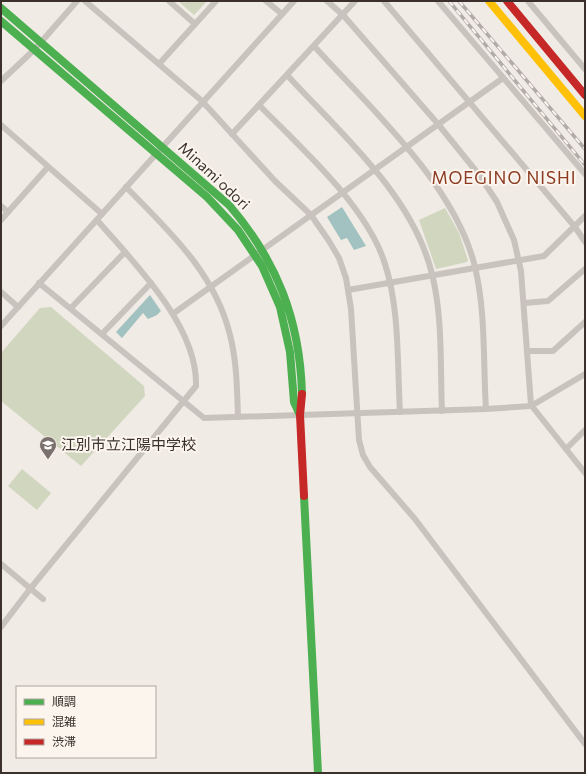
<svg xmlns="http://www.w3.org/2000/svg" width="586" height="774" viewBox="0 0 586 774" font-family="Commissioner,'Noto Sans JP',sans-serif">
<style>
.green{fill:#d1d6bf}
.water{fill:#a1c2c1}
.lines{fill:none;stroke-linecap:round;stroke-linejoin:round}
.street{stroke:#c9c3be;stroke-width:6}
.fast{stroke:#4caf50;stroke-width:8}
.slow{stroke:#ffc107;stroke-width:8}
.jam{stroke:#c62828;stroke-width:8}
.rail-casing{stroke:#b1aca8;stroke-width:3.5}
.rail{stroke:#fbf5ee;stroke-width:2;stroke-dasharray:6;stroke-linecap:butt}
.labels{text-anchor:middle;stroke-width:4;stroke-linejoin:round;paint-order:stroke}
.street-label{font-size:15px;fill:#3b302b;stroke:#fbf5ee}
.poi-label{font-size:15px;fill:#3b302b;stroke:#fbf5ee;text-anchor:start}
.quarter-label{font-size:17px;letter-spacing:1px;fill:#8c3b22;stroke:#fbf5ee}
</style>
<rect width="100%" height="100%" fill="#f0ebe5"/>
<g class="green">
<path d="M178 1H207L194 15Z"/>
<path d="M445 208 459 233 468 260 467 262 436 269 419 220Z"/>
<path d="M51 307 144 386 145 396 81 466 1 401V353L40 308Z"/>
<path d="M22 469 51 493 37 510 8 486Z"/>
</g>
<g class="water">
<path d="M342 207 366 246 354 250 347 238 341 240 327 217Z"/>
<path d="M150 295 161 311 157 315 148 319 143 313 122 338 116 332Z"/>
</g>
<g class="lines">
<g class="street">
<path d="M85 1 202 101 275 181 311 215 329 241 339 258 346 278 351 309 359 440 363 455 370 467 415 519 585 744"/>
<path d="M169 1 195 24"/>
<path d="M266 1 282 14"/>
<path d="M327 1 343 15 438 124 480 176 497 202 514 240 521 271 531 405 585 473"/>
<path d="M384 1 575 227 585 242"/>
<path d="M438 1 585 174"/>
<path d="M528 1 585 69"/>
<path d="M314 46C370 108 455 184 475 267 486 313 483 363 486 409"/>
<path d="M159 64 216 1"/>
<path d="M287 75C340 133 413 195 432 274 443 318 440 366 442 411"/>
<path d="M1 81 35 49 77 1"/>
<path d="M259 105C301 148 367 206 385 264 400 310 397 364 400 412"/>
<path d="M1 125 102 214"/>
<path d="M232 134 355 1"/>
<path d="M126 187C169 231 215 273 230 335 237 362 237 390 238 417"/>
<path d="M1 206 8 212"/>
<path d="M1 220 48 167"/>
<path d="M39 283 204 418 486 409 531 406 585 374"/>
<path d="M348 290 544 256 585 216"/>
<path d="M1 292 18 307"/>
<path d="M524 303 548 301 585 269"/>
<path d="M71 308 125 252"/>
<path d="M174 313 503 78"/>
<path d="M1 326 294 1"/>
<path d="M102 334 151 283"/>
<path d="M527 351H553L585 322"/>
<path d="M566 449 585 430"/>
<path d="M1 564 43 599"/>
<path d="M1 627 30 589 196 386C198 326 134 263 97 220"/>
</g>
<g class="fast">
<path d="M1 8 229 205C277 261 300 320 302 394"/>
<path d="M1 21 207 197 238 230 262 266 280 307 290 352 294 402 300 415"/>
<path d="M304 496 318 773"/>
</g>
<path class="slow" d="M489 1 585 116"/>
<g class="jam">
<path d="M507 1 585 95"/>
<path d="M302 394 300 415 304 496"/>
</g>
<defs>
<g id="rail">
<path d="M449 1 585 165"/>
<path d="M459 1 585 149"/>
</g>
</defs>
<use href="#rail" class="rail-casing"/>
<use href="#rail" class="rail"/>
</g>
<defs>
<symbol id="school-pin" viewBox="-11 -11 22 30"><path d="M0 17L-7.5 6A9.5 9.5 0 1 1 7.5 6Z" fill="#7a716c" stroke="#fbf5ee"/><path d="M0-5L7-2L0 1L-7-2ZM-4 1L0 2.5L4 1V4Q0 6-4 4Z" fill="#fff"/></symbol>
</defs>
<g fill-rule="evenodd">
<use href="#school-pin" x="38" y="435" width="20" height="27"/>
</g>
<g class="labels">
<g class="street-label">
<text transform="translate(214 176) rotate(43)" y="5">Minami odori</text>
</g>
<g class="poi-label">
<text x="61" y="450">江別市立江陽中学校</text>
</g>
<g class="quarter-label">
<text x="504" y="184">MOEGINO NISHI</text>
</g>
</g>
<rect width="586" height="774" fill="none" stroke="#3b302b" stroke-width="4"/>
<rect x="16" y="686" width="140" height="72" fill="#fbf5ee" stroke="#aea6a0"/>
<rect x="24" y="699" width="20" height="6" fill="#4caf50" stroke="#aea6a0"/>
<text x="52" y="706" font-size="12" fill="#3b302b">順調</text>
<rect x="24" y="719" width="20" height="6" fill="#ffc107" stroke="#aea6a0"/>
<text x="52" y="726" font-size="12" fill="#3b302b">混雑</text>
<rect x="24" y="739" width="20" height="6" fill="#c62828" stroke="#aea6a0"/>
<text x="52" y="746" font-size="12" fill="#3b302b">渋滞</text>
</svg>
